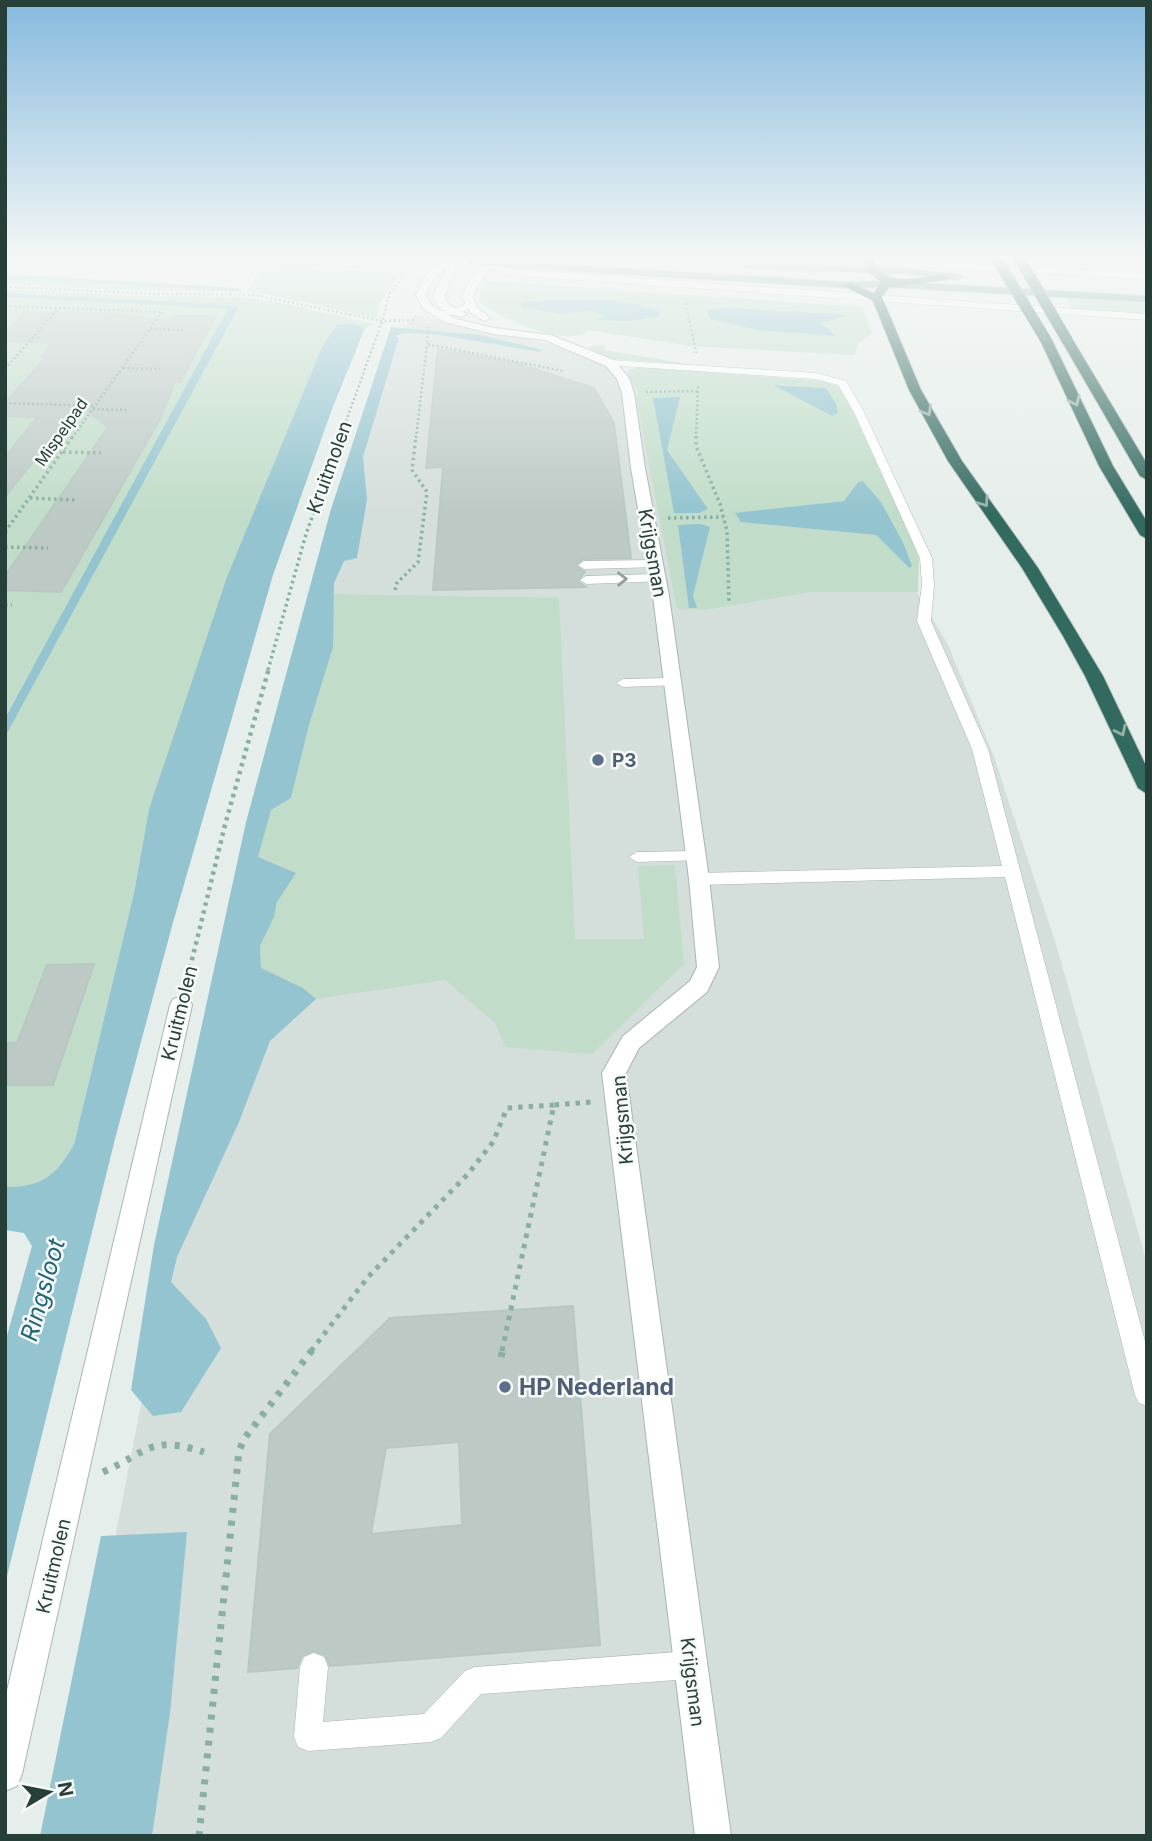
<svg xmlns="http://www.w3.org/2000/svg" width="1152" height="1841" viewBox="0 0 1152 1841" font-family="Inter,sans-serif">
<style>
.built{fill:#d4deda}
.green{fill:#c1ddc9;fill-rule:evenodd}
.water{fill:#93c4cf}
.building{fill:#bcc9c4;stroke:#b9c7c2;stroke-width:2;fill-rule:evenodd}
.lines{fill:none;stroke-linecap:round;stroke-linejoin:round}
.service-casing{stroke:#a9b6b2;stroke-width:1}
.minor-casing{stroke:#a9b6b2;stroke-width:2}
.tertiary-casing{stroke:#a9b6b2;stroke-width:2}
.primary-casing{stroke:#c2c9c8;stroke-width:2}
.motorway-casing{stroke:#c2c9c8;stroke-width:2}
.path-far4{stroke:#89afa4;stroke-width:2.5;stroke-dasharray:2 2.5;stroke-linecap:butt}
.path-far3{stroke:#89afa4;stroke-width:3.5;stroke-dasharray:2.5 3.5;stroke-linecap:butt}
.path-far2{stroke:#89afa4;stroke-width:4.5;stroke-dasharray:3.5 4.5;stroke-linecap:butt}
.path-far1{stroke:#89afa4;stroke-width:5;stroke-dasharray:4.5 6;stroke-linecap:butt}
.path{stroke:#89afa4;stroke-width:7;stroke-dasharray:5 8;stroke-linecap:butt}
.service{fill:#fff;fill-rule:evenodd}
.minor{fill:#fff;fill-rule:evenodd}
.tertiary{fill:#fff;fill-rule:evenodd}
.primary{fill:#6ea095;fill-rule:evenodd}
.motorway{fill:#336a60;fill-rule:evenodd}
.motorway-bridge-casing{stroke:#c2c9c8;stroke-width:12;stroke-linecap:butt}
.motorway-bridge{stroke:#336a60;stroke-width:11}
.oneway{stroke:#95b2ac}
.oneway2{stroke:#929f9c}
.service-dot{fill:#5c6f8a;stroke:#f7faf9;stroke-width:2.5}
.labels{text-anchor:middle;stroke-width:5;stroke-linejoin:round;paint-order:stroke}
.far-street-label{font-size:16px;fill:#263f39;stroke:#f7faf9}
.street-label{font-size:19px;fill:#263f39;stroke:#f7faf9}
.service-label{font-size:19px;font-weight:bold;fill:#4e5e75;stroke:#f7faf9;text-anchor:start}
.near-service-label{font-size:23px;font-weight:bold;fill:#4e5e75;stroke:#f7faf9;text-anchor:start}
.near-water-label{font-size:24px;font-style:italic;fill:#236778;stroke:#f7faf9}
</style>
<rect width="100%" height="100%" fill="#e6eeeb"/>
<path class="built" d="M415 315 549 344 647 380 712 414 914 587 948 645 993 754 1055 941 1147 1263V1836H57L222 989 366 428 403 330Z"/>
<g class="green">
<path d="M267 266 387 272 398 276 380 302 376 318 247 290Z"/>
<path d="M5 277 238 290 243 292 95 289 5 283Z"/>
<path d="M488 281 863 307 872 334 859 343 854 355 691 346 588 330C568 350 498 317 479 302L480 290ZM813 314 846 316 821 323 835 336 757 330Z"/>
<path d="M5 289 133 296 242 297 278 302 374 324 365 328 354 324 149 809 134 893 74 1144C56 1176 42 1187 5 1187V729L160 437 5 717Z"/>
<path d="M1066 297 1147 303V315L1074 311Z"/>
<path d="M598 345 606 346 603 350 694 365 612 359 588 347Z"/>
<path d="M640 367 824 381 842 388 915 547 919 559 918 592H811L705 610 677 609 637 402 638 389 630 379 628 370ZM775 385 826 388 832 416ZM679 397 667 450 708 509 699 513H674L654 398ZM863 481 881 502 903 542 911 566 909 568 876 535 741 522 736 514 844 501 858 482ZM678 525 710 527 690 608 678 526Z"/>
<path d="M333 594 559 598 575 939H644L638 866 675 865 684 964 592 1054 505 1047 495 1023 445 980 316 999 303 988 261 968 260 946 274 917 277 902 296 873 258 857 271 810 291 798 309 725 333 647Z"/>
</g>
<g class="water">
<path d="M5 274 239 288 240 291 5 279Z"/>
<path d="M5 293 235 305 238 308 5 737V718L228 309 5 297Z"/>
<path d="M524 301C563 301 627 293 661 313L658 317 626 321 595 320 603 315 587 311 561 314 520 307Z"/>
<path d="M731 308 838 314 847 316 821 323 836 336 757 330 711 319 707 313 709 310Z"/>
<path d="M354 324 365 328 332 409 273 575 172 926 115 1139 5 1584V1343L32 1246 24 1233 5 1230V1187C42 1187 56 1176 74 1144L134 893 149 809 227 577 322 347 337 325Z"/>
<path d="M391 327 481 335 539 349 542 352 433 334 405 333 396 336 399 338 363 457 367 499 357 558 344 561 334 583 333 647 309 725 291 798 271 810 258 857 296 873 277 902 274 917 260 946 261 968 303 988 316 999 270 1041 239 1122 177 1257 171 1282 206 1319 221 1348 181 1412 153 1416 131 1390 154 1245 246 822 331 509Z"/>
<path d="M773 385 826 388 836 404 838 413 832 416Z"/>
<path d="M680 397 667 450 708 509 699 513H674L653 398Z"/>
<path d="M863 481 881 502 903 542 912 566 909 568 876 535 741 522 735 513 844 501 858 482Z"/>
<path d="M700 524 710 527 693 596 697 608H689L678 525Z"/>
<path d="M187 1532 170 1713 152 1836H40L101 1536Z"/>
</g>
<g class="building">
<path d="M24 312 107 313 171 320 174 316H216L180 382H175L159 421 61 592 5 590V576L108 427 79 404 5 497V457L37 417 5 416V403L47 356H42L53 342 5 341V334Z"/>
<path d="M438 349 520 364 594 388 614 423 631 558 583 559 576 566 585 572 578 581 586 587 433 590 443 467 426 468Z"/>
<path d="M94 964 53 1085H5V1043H17L47 965Z"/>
<path d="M573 1306 600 1645 330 1666 325 1655 313 1651 302 1656 297 1668 248 1672 270 1434 390 1318ZM459 1442 462 1525 371 1534 386 1448Z"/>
</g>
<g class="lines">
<defs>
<g id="service">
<path d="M79 256H88L76 267H70V263Z"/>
<path d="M762 256H813L1147 273V279L766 259Z"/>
<path d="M486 261 510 269 1147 314V320L508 275 486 265Z"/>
<path d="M469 302 474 305C463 314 443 320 430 313L455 309Z"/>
<path d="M610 360 816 373 846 381 864 412 932 558 934 585 931 621 988 749 1147 1349V1406L1139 1403 1135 1395 1005 877 699 885 691 879 699 873 1002 866 972 749 917 621 922 585 920 558 854 412 838 385 816 379 606 365 605 363Z"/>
<path d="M655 560 659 561V567L584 569 578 565 584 561Z"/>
<path d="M658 574 663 575V581L586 584 580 580 586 576Z"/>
<path d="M672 678 677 679V685L623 687 616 683 623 679Z"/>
<path d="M696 851 702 852 704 856 702 860 637 862 629 857 637 852Z"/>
<path d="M691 1651 701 1655 705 1665 701 1675 691 1679 481 1694 441 1738 431 1742 308 1751 298 1747 294 1737 300 1667 304 1657 314 1653 324 1657 328 1667 323 1722 424 1714 465 1671 475 1667Z"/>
</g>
<g id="minor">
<path d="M459 256 450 263 457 266 444 297 449 305 467 314C460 318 459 317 452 314 417 298 441 290 447 266L433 279 426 295 432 306 453 318 494 328 551 335 614 360 629 378 634 393 645 468 669 596 709 879 719 967 707 992 639 1048 626 1073 731 1836H695L602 1073 623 1036 690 981 697 967 689 879 653 596 631 468 622 393 617 379 606 366 545 340 494 334 445 322 424 310 416 295 426 275 445 257Z"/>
<path d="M485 261 494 263 478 285 473 298 478 308 490 318 484 321 471 313 462 298 467 285Z"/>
<path d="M181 997 189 999 192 1005 22 1774 17 1786 5 1791V1699L170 1005 173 999Z"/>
</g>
<path id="tertiary" d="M378 256 470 259 473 256H484L472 265 383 259Z"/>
<g id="primary">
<path d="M462 256H472L475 259 847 282 885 281 1147 296V302L885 287 847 288 472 265Z"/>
<path d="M749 263 903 268 958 274 963 277 958 280 903 274 745 268V264Z"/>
</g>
<g id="motorway">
<path d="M861 256H871C883 290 918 277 946 274L951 277 946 280 906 285 901 288 889 287 882 297 921 390 962 461 1038 568 1103 676 1147 768V794L1138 788 1085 676 1063 636 1022 568 948 461 909 390 873 301 842 285 851 283 874 293 881 282 871 274Z"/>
<path d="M1046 337 1052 340 1113 466 1147 522V539L1140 535 1099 466 1040 340Z"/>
<path d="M1067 337 1073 340 1147 464V480L1140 476 1061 340Z"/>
</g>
</defs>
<use href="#service" class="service-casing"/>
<use href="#minor" class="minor-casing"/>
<use href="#tertiary" class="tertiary-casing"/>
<use href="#primary" class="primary-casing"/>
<use href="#motorway" class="motorway-casing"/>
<g class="path-far4">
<path d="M115 256 369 268"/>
<path d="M252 273 260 264"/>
<path d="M5 287 156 294 255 295 381 321 414 320"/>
<path d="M686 303 696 353"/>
<path d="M5 306 161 312"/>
<path d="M428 327 427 344 563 371"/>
<path d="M150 329 183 330"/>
<path d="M123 368 160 369"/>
<path d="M5 369 58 309"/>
<path d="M646 392 697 391"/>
<path d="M5 403 95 406"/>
<path d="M93 409 128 410"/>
<path d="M72 438 162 312"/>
<path d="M340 438 384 316 389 294 404 275"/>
<path d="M416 438 427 344"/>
<path d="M696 438 698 385"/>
</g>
<g class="path-far3">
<path d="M696 436V446L720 504 727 531 729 602"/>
<path d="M63 452 101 453"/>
<path d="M30 498 75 500"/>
<path d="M668 518 723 517"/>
<path d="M5 532 73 436"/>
<path d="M5 547 48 548"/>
<path d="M395 590 397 583 418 562 427 492 412 470 416 436"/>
<path d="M5 605H12"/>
<path d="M268 670 306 534 341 436"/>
</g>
<path class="path-far2" d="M190 968 225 825 269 668"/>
<g class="path-far1">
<path d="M186 983 190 966"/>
<path d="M311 1351 368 1277 468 1174 493 1142 507 1108 554 1105"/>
<path d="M502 1351 554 1105 591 1102"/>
</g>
<g class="path">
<path d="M501 1357 503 1349"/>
<path d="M103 1472C150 1451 149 1435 204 1452"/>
<path d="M199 1836 239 1451 244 1439 313 1349"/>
</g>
<use href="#service" class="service"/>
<use href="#minor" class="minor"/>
<use href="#tertiary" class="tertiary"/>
<use href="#primary" class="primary"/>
<use href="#motorway" class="motorway"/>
<defs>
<g id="motorway-bridge">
<path d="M995 256 1046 340"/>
<path d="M1018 256 1067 340"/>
</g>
</defs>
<use href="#motorway-bridge" class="motorway-bridge-casing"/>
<use href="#motorway-bridge" class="motorway-bridge"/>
</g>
<defs><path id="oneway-chevron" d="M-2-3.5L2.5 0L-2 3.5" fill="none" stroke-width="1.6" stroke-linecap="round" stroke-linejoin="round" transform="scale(1.75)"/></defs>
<g class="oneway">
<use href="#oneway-chevron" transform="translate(1075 401) rotate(65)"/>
<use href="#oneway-chevron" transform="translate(927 411) rotate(60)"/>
<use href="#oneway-chevron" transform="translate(984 502) rotate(55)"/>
<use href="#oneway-chevron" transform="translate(1121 731) rotate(64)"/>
</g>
<use class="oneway2" href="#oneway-chevron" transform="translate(622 579) rotate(-1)"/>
<linearGradient id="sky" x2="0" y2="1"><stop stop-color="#86bade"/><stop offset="0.5" stop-color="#f4f7f6"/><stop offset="1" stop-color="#f4f7f6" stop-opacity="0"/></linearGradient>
<rect width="1152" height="514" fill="url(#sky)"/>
<g class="service-dot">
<circle cx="598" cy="760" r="7"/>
<circle cx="505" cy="1387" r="7"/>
</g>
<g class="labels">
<g class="far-street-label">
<text transform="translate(61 432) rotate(-55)" y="6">Mispelpad</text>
</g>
<g class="street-label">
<text transform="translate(329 467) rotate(-70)" y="7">Kruitmolen</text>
<text transform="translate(653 553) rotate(80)" y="7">Krijgsman</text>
<text transform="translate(179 1013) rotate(-76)" y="7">Kruitmolen</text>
<text transform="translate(622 1120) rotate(-95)" y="7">Krijgsman</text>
<text transform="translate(53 1566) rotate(-77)" y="7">Kruitmolen</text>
<text transform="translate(693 1682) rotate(83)" y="7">Krijgsman</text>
</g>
<g class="service-label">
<text x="612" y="767">P3</text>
</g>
<g class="near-service-label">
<text x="519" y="1395">HP Nederland</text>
</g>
<g class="near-water-label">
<text transform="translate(43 1290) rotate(-74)" y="8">Ringsloot</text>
</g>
</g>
<rect width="1152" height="1841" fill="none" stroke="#263f39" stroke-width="14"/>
<g transform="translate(49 1792) rotate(80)" stroke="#f7faf9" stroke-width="5" paint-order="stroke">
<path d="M0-5L12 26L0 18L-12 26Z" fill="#263f39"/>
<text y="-10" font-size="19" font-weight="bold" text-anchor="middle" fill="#263f39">N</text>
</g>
</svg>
